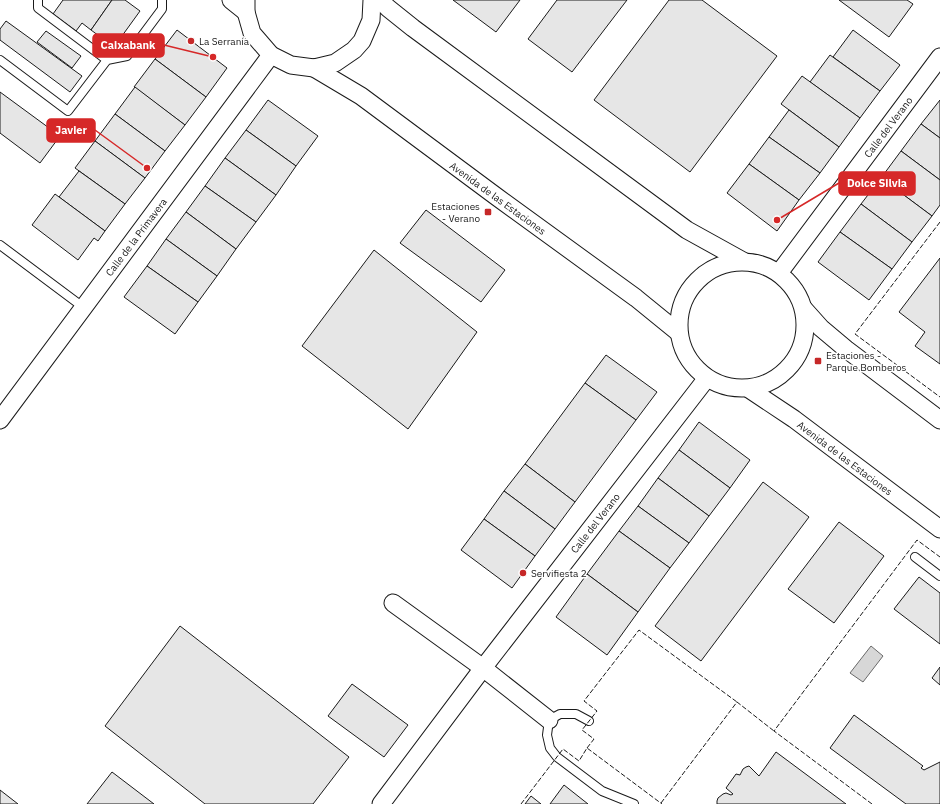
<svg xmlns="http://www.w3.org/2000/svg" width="940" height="804" viewBox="0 0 940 804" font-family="'IBM Plex Sans',sans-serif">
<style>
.water{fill:#d7d7d7;stroke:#6a6a6a}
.building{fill:#e6e6e6;stroke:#1a1a1a}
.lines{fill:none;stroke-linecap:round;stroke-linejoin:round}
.service-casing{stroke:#1a1a1a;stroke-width:10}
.minor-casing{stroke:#1a1a1a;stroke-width:19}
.service{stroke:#fff;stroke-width:8}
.minor{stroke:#fff;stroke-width:17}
.fence{stroke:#1a1a1a;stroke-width:1;stroke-dasharray:5 2;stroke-linecap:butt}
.poi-dot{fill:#c62828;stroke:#fff;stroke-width:1.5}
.labels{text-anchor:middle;stroke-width:3;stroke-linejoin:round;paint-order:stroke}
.poi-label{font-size:10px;fill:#1a1a1a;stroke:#fff;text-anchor:start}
.street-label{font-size:10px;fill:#1a1a1a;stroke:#fff}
.leader{fill:none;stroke:#d62828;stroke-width:1.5}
.callout-dot{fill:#d62828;stroke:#fff;stroke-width:1.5}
.callout{fill:#d62828;stroke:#d62828;stroke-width:1.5}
.callout-label{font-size:11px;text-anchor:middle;font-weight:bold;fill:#fff}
</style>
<rect width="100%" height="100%" fill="#fff"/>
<path class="water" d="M871 646 883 656 863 682 850 673Z"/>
<g class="building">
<path d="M63 0H112L91 30 82 23 76 31 53 14Z"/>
<path d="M112 0H125L140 11 114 47 91 30Z"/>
<path d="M453 0H520L496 32Z"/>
<path d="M557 0H627L572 72 528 39Z"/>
<path d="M669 0H702L777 56 690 172 594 100Z"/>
<path d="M839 0H907L913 4 889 37Z"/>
<path d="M6 21 82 76 70 92 0 40V29Z"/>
<path d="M177 30 227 68 206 97 155 59Z"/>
<path d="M853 30 900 65 880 91 833 57Z"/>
<path d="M46 31 81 56 72 68 37 42Z"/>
<path d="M830 55 880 91 860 118 810 82Z"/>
<path d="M155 59 206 97 185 125 134 87Z"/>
<path d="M802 76 860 118 839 147 781 104Z"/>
<path d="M135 87 185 125 165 151 115 114Z"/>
<path d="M0 92 60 136 40 163 0 133Z"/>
<path d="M268 100 318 136 296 166 246 130Z"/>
<path d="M940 100V138L921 124Z"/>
<path d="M789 110 839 147 820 173 769 137Z"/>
<path d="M115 114 165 151 145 178 95 141Z"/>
<path d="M921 124 940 138V180L901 151Z"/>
<path d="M246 130 296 166 276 195 225 158Z"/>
<path d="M769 137 820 173 799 200 749 164Z"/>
<path d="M95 141 145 178 125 204 75 168Z"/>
<path d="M901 151 940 180V205L932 216 881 178Z"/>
<path d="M225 158 276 195 256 222 205 186Z"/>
<path d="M749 164 799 200 777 231 727 193Z"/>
<path d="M79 171 125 204 105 231 59 197Z"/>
<path d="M881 178 932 216 912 242 861 204Z"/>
<path d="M205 186 256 222 236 249 186 212Z"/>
<path d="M55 194 105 231 98 241 94 238 78 260 32 225Z"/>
<path d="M861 204 912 242 892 269 840 232Z"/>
<path d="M426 210 505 270 481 302 400 243Z"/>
<path d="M186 212 236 249 217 276 166 239Z"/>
<path d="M840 232 892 269 869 300 818 262Z"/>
<path d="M166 239 217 276 198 302 147 266Z"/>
<path d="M374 250 477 332 408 429 302 346Z"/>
<path d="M940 258V364L915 346 925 332 899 312Z"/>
<path d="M147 266 198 302 175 334 124 297Z"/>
<path d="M606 355 657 392 636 420 585 383Z"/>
<path d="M585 383 636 420 575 502 525 464Z"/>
<path d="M699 422 750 460 730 488 679 450Z"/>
<path d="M679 450 730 488 709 516 658 478Z"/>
<path d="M525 464 575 502 555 529 504 491Z"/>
<path d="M658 478 709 516 689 543 638 506Z"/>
<path d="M763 482 809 517 701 661 655 626Z"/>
<path d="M504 491 555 529 535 556 484 519Z"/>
<path d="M638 506 689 543 670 568 619 531Z"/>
<path d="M484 519 535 556 512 588 461 550Z"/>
<path d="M839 522 884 556 834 623 788 589Z"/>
<path d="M619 531 670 568 638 612 587 574Z"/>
<path d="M587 574 638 612 607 655 556 617Z"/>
<path d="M919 577 940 593V644L894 609Z"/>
<path d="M180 626 349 757 313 804H205L105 726Z"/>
<path d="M940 667V685L932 678Z"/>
<path d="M352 684 408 725 384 757 328 716Z"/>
<path d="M854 715 923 766 921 768 924 770 940 762V804H906L830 748Z"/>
<path d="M776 752 846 804H717V801L718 798 723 794 726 793 731 795 733 794 726 788 736 774 740 775 743 769 746 767 749 766 759 776Z"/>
<path d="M112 772 154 804H87Z"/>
<path d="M564 785 588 804H550Z"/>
<path d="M0 790 18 804H0Z"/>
<path d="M531 796 541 804H525Z"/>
</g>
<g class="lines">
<defs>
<g id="service">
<path d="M38 0V8L107 60"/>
<path d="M0 60 68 111 107 60 127 56 162 9V0"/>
<path d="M0 245 83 307"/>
<path d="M915 557 940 576"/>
<path d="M589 721 576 714H560L549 720 547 735 550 748 557 757 602 791 634 804"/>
</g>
<g id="minor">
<path d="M231 0 246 12"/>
<path d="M246 0V12L252 33 271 55 291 65 314 68 335 63 354 50 362 41 371 20 372 0"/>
<path d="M380 0 388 8 413 28 687 230 743 261"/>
<path d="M314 68 361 96 497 197 636 298 679 333"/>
<circle cx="742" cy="325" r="63"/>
<path d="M779 273 940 57"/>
<path d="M804 309 821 328 846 349 940 420"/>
<path d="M749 389 794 419 940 529"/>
<path d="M0 420 271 55"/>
<path d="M393 603 483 668 549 720"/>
<path d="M381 804 483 668 707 378"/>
</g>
</defs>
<use href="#service" class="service-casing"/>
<use href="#minor" class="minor-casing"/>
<use href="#service" class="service"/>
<use href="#minor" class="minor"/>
<g class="fence">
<path d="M940 222 855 334 940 397"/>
<path d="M587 748 594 739 582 730 597 711 584 701 639 630 737 702"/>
<path d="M661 803 737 702 774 731"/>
<path d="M521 804 563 749 579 761 587 748 662 804"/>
<path d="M872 804 774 731 917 540 940 557"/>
</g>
</g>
<g class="poi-dot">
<circle cx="191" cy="41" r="4"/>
<rect x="484" y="208" width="8" height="8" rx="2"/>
<rect x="814" y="357" width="8" height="8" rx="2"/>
<circle cx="523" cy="573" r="4"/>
</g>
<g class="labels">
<g class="poi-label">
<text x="199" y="45">La Serranía</text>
<text x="480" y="210" text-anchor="end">Estaciones<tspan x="480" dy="12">- Verano</tspan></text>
<text x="826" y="359">Estaciones -<tspan x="826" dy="12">Parque Bomberos</tspan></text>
<text x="531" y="577">Servifiesta 2</text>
</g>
<g class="street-label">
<text transform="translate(888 127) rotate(-53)" y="4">Calle del Verano</text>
<text transform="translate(498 198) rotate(36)" y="4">Avenida de las Estaciones</text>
<text transform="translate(136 237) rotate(-53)" y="4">Calle de la Primavera</text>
<text transform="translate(845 458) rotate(37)" y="4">Avenida de las Estaciones</text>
<text transform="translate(595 523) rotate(-52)" y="4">Calle del Verano</text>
</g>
</g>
<path class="leader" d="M213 57L164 45M147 168L95 130M777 220L839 183"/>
<g class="callout-dot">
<circle cx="213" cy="57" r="4"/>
<circle cx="147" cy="168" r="4"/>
<circle cx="777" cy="220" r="4"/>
</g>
<g class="callout">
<rect x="93" y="34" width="71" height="23" rx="4"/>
<rect x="47" y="119" width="48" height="23" rx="4"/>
<rect x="839" y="172" width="76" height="23" rx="4"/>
</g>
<g class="callout-label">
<text x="128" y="49">Caixabank</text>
<text x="71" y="134">Javier</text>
<text x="877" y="187">Dolce Silvia</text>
</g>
</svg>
